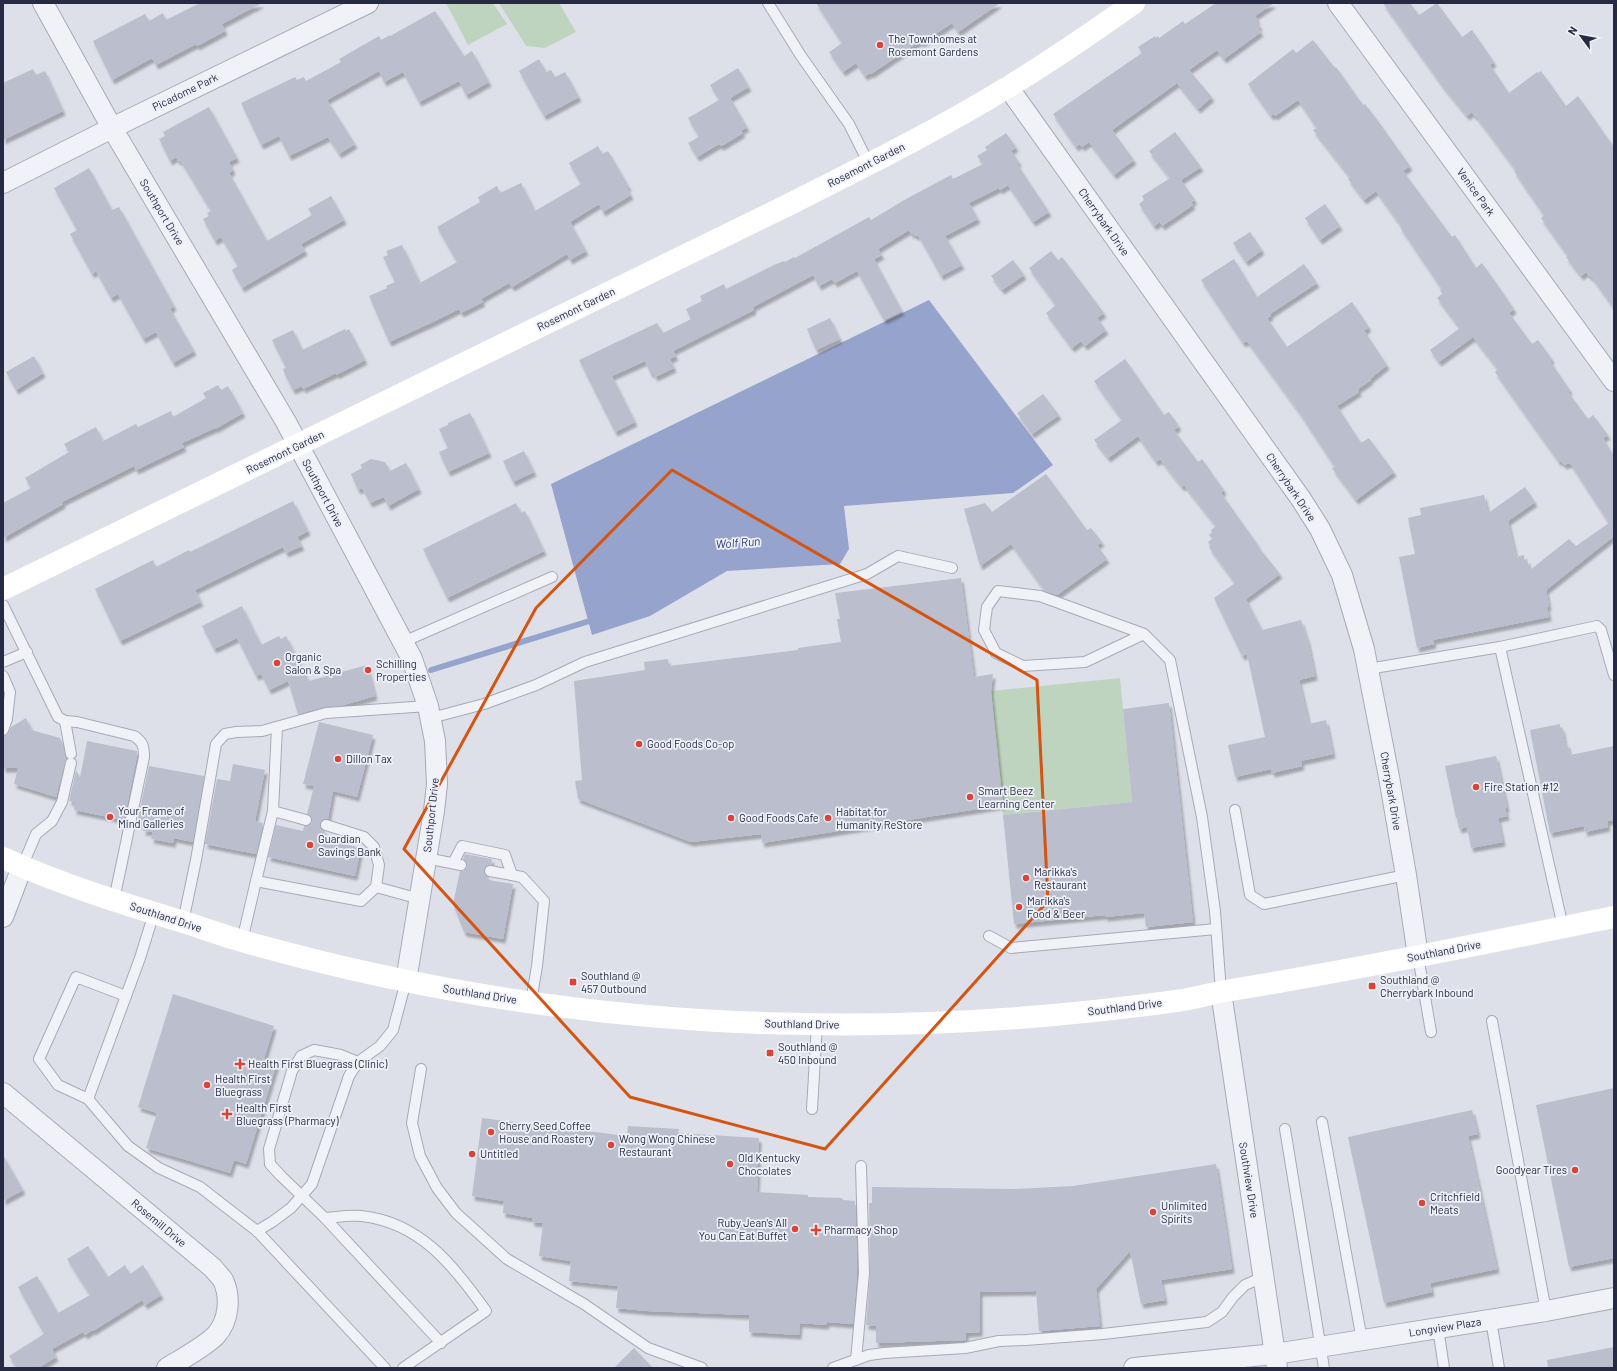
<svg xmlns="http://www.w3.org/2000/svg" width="1617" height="1371" viewBox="0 0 1617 1371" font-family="Barlow,sans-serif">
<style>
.green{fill:#bfd4bf}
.water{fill:#96a4cd}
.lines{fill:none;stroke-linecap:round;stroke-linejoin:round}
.stream{stroke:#96a4cd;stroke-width:6}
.building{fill:#bbbecd;filter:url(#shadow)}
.lane-casing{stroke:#a7a9b7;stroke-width:12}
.street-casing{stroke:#a7a9b7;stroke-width:22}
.lane{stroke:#f1f2f7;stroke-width:10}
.street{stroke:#f1f2f7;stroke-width:20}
.secondary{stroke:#fff;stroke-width:22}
.marked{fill:none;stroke:#d55411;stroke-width:3;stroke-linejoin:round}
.poi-dot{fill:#db4337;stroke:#eef0f7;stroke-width:1.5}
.labels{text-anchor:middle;stroke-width:3.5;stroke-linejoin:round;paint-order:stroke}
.poi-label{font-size:11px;fill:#262a42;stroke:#eef0f7;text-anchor:start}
.street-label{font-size:11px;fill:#262a42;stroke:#eef0f7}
.water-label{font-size:12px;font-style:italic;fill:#2c3d7a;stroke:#eef0f7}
</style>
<defs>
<filter id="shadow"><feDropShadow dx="2.5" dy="4.5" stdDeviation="1" flood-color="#0004"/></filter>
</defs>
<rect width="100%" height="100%" fill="#dee0e9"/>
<g class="green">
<path d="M446 3H493L507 24 468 45Z"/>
<path d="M499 3H559L576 32 545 48 526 46Z"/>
<path d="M1120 678 1132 802 1003 815 991 691Z"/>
</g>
<path class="water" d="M929 300 1053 465 1013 493 844 506 849 549 840 564 727 571 650 616 592 635 551 484Z"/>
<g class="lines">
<path class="stream" d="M431 670 596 619"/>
</g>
<g class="building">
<path d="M200 3H262L222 24 225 31 197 46 196 44 156 65 152 58 112 80 93 41 145 14 149 21 163 13 166 20Z"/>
<path d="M816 3H1000L958 32 952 23 922 43 920 41 871 74 870 73 865 76 856 63 843 72 829 52 842 43Z"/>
<path d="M1216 3H1274L1255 16 1258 20 1256 21 1260 26 1258 28 1261 32 1224 59 1217 50 1189 70 1212 97 1198 109 1177 83 1112 130 1134 160 1114 175 1089 142 1082 147 1080 144 1076 147 1053 114 1142 53 1138 47 1155 36 1156 38 1158 36 1159 38 1183 21 1185 24Z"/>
<path d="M1383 3H1410L1419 15 1437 3 1462 37 1472 30 1494 62 1490 65 1509 93 1537 72 1538 73 1541 71 1566 106 1578 96 1614 147V308L1591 276 1590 277 1586 272 1581 276 1566 257 1568 256 1541 218 1544 215 1514 171 1516 170 1475 115 1474 116 1472 112 1467 116 1441 84Z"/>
<path d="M435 11 464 56 472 51 489 82 466 95 459 81 419 102 403 72 384 82 379 71 327 100 355 144 339 154 328 137 289 156 279 136 261 145 241 103 295 77 297 80 304 77 306 81 341 62 339 59 379 36 381 40 390 35V36Z"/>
<path d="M1313 40 1335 68 1336 67 1363 105 1365 104 1378 121 1410 166 1403 171 1452 237 1455 235 1476 268 1482 263 1494 280 1514 309 1509 313 1532 344 1538 340 1552 359 1550 361 1570 390 1568 392 1588 419 1593 415 1608 435 1603 438 1614 456V536L1546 590 1549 606 1547 607 1549 617 1433 640 1434 644 1417 648 1399 557 1415 554 1408 518 1421 515 1420 508 1484 495 1488 513 1525 487 1535 502 1508 521 1516 557 1524 555V560L1527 559 1530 570 1569 539 1576 546 1609 523 1570 463 1564 465 1561 461 1559 462 1495 372 1498 369 1473 337 1439 362 1430 350 1460 328 1437 298 1442 294 1440 290 1442 289 1400 227 1401 226 1376 191 1364 200 1348 179 1350 177 1313 130 1317 128 1298 100 1275 116 1273 114 1271 116 1248 84 1293 49 1296 53Z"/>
<path d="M539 59 546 72 551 70 555 77 565 72 579 97 544 116 519 71Z"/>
<path d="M738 68 749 87 730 98 747 127 741 131 743 133 725 144 721 146 719 144 697 157 688 143 699 137 688 118 719 100 710 85Z"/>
<path d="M33 69 36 75 45 71 63 111 3 140V83Z"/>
<path d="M209 107 237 158 229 162 233 170 229 173 267 241 312 215 308 209 331 196 344 220 301 244 305 251 242 288 232 270 238 266 221 237 215 241 203 219 209 216 207 213 211 211 180 160 178 161 176 157 170 161 159 139 165 136 163 132Z"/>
<path d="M1175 132 1201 167 1181 180 1195 200 1191 202 1193 205 1162 226 1160 222 1154 226 1139 204 1144 200 1142 196 1170 178 1149 151Z"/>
<path d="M1006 133 1016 147 1011 151 1019 162 1017 164 1049 212 1033 222 1008 185 1000 190 999 188 969 203 978 219 945 236 962 265 941 276 918 235 915 236 913 233 911 234 909 230 878 249 882 255 874 259 902 311 884 320 857 271 835 283 832 279 819 286 813 275 753 307 754 310 673 351 676 356 670 359 674 368 655 377 653 372 651 374 645 361 612 376 635 422 615 432 579 360 657 323 663 333 691 319 686 309 702 301 700 296 724 284 726 289 774 265 784 261 785 262 794 257 795 258 869 217 871 220 906 199 951 175 953 179 983 164 977 156 987 150 985 147Z"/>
<path d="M598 146 602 154 608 151 629 187 627 188 631 195 603 212 599 204 570 222 586 251 570 260 567 254 512 287 509 283 481 299 483 302 461 313 459 309 435 321 389 342 369 296 387 288 386 286 395 282 383 257 388 255 386 251 402 245 420 283 457 262 437 227 480 202 478 197 497 186 500 193 521 183 535 211 581 184 569 163Z"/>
<path d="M89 168 112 210 119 207 174 306 170 309 194 351 173 363 156 332 143 339 118 294 111 298 96 271 92 274 70 234 77 230 54 188Z"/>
<path d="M1325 204 1340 226 1320 240 1305 218Z"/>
<path d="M1250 232 1262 250 1246 262 1233 243Z"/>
<path d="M1051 251 1058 260 1062 257 1104 313 1097 318 1106 330 1085 346 1081 341 1072 348 1046 313 1056 305 1029 268Z"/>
<path d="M1234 259 1257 297 1304 264 1317 283 1270 314 1271 316 1267 318 1287 347 1352 302 1369 327 1365 330V332L1387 365 1370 379 1371 380 1358 389 1359 392 1337 406 1361 443 1369 438 1394 472 1356 500 1332 468 1335 467 1299 412 1247 341 1243 343 1201 280Z"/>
<path d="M1013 260 1024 275 1002 290 991 276Z"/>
<path d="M830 318 840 339 816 350 807 329Z"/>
<path d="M345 329 346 331 349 329 365 360 336 375V373L303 389 302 386 293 390 285 375 283 369 286 368 272 340 293 330 302 350Z"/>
<path d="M34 356 43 373 16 390 6 372Z"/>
<path d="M1125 359 1164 415 1169 412 1179 426 1174 430 1198 462 1202 459 1216 479 1224 490 1221 493 1258 545H1257L1280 574 1246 599 1262 630 1301 620 1308 642 1315 676 1299 680 1309 724 1326 720 1333 754 1301 761 1302 766 1272 773 1271 769 1235 777 1228 745 1265 737 1247 654 1242 656 1214 598 1235 583 1209 547 1210 546 1208 542 1212 539 1209 535 1212 532 1211 530 1216 526 1184 485 1182 487 1160 459 1156 462 1138 436 1108 458 1094 440 1122 420 1094 381Z"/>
<path d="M218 385 221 390 228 386 243 413 215 429V428L182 443 184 447 136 470 134 466 62 502 63 504 3 538V503L31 488 25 478 69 452 64 444 96 427 103 441 136 424 138 427 171 411 173 417 206 398 203 393Z"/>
<path d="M1043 394 1059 415 1032 434 1017 413Z"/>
<path d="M470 413 489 453 448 472 439 452 448 448 439 429 448 425V423Z"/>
<path d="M524 451 534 472 513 482 503 461Z"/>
<path d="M371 459 385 462 390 471 406 463 419 489 388 506 384 497 370 503 362 488 358 490 351 474 362 468 360 465Z"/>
<path d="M1046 474 1087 530 1091 528 1102 542 1097 545 1107 559 1057 595 1045 591 1011 544 980 566 964 509 985 503 992 512Z"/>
<path d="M293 501 308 531 297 537 302 546 286 553 283 547 195 590 201 602 120 641 95 589 153 560 156 567 189 550 190 552Z"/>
<path d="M516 503 521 513 525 511 544 551 447 598 423 549Z"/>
<path d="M961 578 974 677 993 674 991 691 1003 805 762 843 761 834 691 842 578 799 575 781 582 780 574 681 645 670 644 662 668 659 669 666 798 650V648L841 642 837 619H840L835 593Z"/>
<path d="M242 606 261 645 279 636 281 639 286 636 309 681 367 665 375 696 340 706 324 707 298 714 288 681 269 690 261 674 256 676 237 638 214 649 202 626Z"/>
<path d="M1169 703 1193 922 1146 927 1144 913 1105 917V915L1014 924 1003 815 1132 802 1123 709Z"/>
<path d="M26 718 32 730 60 738 62 743 66 758 56 797 14 784 18 768H3V736L7 735 11 727Z"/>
<path d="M319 722 373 735 357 797 333 791 328 819 322 820 320 823 321 829 325 831 324 837 341 841 340 843 361 848 355 876 268 857 276 825 303 831 304 826H308L312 822V818L307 814 314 786 303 784Z"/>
<path d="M1560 724V728L1562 727 1565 744 1567 743 1570 755 1614 746V820L1607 821 1608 827 1585 832 1584 826 1550 833 1530 730Z"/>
<path d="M87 741 137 751V756L124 820 74 810 75 802 69 801 76 770 80 778Z"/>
<path d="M1496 756 1507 808H1505L1507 816 1498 818 1503 842 1471 848 1467 827 1459 829 1457 818H1456L1445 766Z"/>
<path d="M233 764 265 770 255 821 263 823 256 854 205 844 217 779 230 781Z"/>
<path d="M149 766 204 776 193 842 174 838 173 843 151 839 153 832 143 831 145 824 137 823Z"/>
<path d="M465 854 492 859 491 865 485 867 484 870 486 876 489 877 488 880 513 884 503 939 464 932 453 904 460 871H463L467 867V863L463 859Z"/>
<path d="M173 994 274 1026 264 1059 277 1063 246 1164 234 1160 230 1173 146 1148 157 1113 138 1107Z"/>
<path d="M1614 1088V1258L1569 1267 1536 1105Z"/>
<path d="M1472 1110 1478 1134 1468 1136 1497 1269 1430 1283 1432 1292 1384 1303 1348 1137Z"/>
<path d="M482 1118 627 1136 628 1126 679 1129 678 1133 759 1138 757 1192 808 1195V1197L842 1198 843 1200 855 1201 857 1273 853 1324 827 1322 826 1325 800 1323 799 1335 749 1332V1315L647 1311 616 1308 618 1286 569 1281 571 1261 539 1256 543 1223 532 1222V1218L503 1213 504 1201 472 1196Z"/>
<path d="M3 1155 23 1190 3 1201Z"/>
<path d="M1216 1164 1232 1269 1161 1280 1165 1300 1141 1304 1130 1251 1096 1289 1100 1326 1039 1331 1036 1291 980 1292V1332L966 1333V1340L876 1343V1326L866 1325 870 1274 869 1203H872V1187L1015 1189 1073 1186Z"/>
<path d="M88 1246 108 1277 125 1265 130 1274 143 1265 161 1295 145 1305 142 1300 93 1331 92 1330 85 1335 83 1332 52 1349 56 1357 38 1368H17L9 1356 44 1334 18 1287 37 1276 58 1313 90 1295 67 1259Z"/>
<path d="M1614 1347V1368H1548L1547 1360Z"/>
<path d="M634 1348 653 1368H614Z"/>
</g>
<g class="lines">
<defs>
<g id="lane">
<path d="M768 3 801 56 849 124 869 164"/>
<path d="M3 605 58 717 65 721 77 722 134 736C143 742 144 746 144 757L114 900"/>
<path d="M1144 634 1085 662 1023 666 996 653 984 630 987 607 998 591 1040 596 1144 634 1170 660 1202 817 1215 911 1221 992"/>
<path d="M403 642 552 577"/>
<path d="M1500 647 1597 626 1601 630 1614 675"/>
<path d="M3 662 27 652"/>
<path d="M1368 669 1500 647 1563 927"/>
<path d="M3 676 10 692 7 719 3 730"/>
<path d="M431 718 484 704 536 685 585 662 867 574 898 556 952 568"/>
<path d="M65 721 71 754"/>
<path d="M1235 810 1250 895 1264 904 1406 875"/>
<path d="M273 811 277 727"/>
<path d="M306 820 273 811 256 881 361 901 376 887 379 865 374 847 364 837 326 825"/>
<path d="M426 858 461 865"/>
<path d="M453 863 462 846 505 855 512 875"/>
<path d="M22 867 36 834 52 821 62 802 71 763"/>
<path d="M490 871 522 877 544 901 537 966 531 1002"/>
<path d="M376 887 420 899"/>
<path d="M183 922 196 860 216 744 225 734 236 732 262 731 326 713 428 706"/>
<path d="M989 936 1011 948 1216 929"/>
<path d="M242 941 256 881"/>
<path d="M1418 956 1431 1032"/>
<path d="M126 996 76 977 39 1059 58 1085 88 1099 128 1146 159 1168 200 1187 257 1231 272 1222 291 1208 312 1184 349 1076 358 1062 380 1046 393 1030 406 981"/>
<path d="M1492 1021 1546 1311"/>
<path d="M358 1062 341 1055 314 1050 301 1056 292 1071 269 1149 270 1164 281 1176 325 1218 441 1343"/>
<path d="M421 1069 412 1123 420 1156 437 1188 456 1213 507 1259 584 1304 648 1348 702 1368"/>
<path d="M88 1099 140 958 154 913"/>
<path d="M812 1109 817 1024"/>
<path d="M1322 1122 1362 1340"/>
<path d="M1285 1129 1324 1368"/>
<path d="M325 1218C337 1217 350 1215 361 1216 420 1222 454 1266 486 1311L403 1368"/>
<path d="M257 1231 385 1368"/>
<path d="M1491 1320 1499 1368"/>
<path d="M1438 1328 1444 1368"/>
<path d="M856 1360 864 1273 861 1166"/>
<path d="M833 1368 869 1355 884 1353 965 1348 999 1341 1026 1340 1103 1334 1207 1322 1222 1312 1233 1297 1245 1285 1263 1277"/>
</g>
<g id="street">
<path d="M43 3 112 128 286 422 412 659 428 706 435 741 437 784 434 811 406 981"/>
<path d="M1338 3 1614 381"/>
<path d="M1008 87 1301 499 1320 529 1342 575 1364 649 1389 777 1406 875 1418 956"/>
<path d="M3 183 112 128 368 3"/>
<path d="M3 917 22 867"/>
<path d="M1221 992 1277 1368"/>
<path d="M3 1093 213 1268C216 1272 220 1276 223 1280 231 1297 229 1321 216 1335 206 1346 180 1360 167 1368"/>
<path d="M1134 1368 1275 1354 1546 1311 1614 1298"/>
</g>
</defs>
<use href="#lane" class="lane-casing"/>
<use href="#street" class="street-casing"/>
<use href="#lane" class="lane"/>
<use href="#street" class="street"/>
<g class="secondary">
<path d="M3 589 792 203C865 166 938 130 1008 87 1051 61 1093 32 1134 3"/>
<path d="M3 858C62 885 127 905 190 924 213 932 237 940 260 946 561 1029 869 1044 1176 1001 1193 999 1209 994 1225 991 1355 970 1485 943 1614 917"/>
</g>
</g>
<path class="marked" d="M672 470 1037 680 1048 901 825 1149 630 1097 404 849 536 608Z"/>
<g class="poi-dot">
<circle cx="880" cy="45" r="4"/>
<circle cx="277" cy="663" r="4"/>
<circle cx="368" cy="670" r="4"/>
<circle cx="639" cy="744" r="4"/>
<circle cx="338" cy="759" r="4"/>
<circle cx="1476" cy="787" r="4"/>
<circle cx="970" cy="797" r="4"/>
<circle cx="110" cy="817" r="4"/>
<circle cx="731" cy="818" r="4"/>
<circle cx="828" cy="818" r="4"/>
<circle cx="310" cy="845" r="4"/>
<circle cx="1026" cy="878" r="4"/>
<circle cx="1019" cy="907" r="4"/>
<rect x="569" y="978" width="8" height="8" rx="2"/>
<rect x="1368" y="982" width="8" height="8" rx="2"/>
<rect x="766" y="1049" width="8" height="8" rx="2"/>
<path d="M238 1058h4v4h4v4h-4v4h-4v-4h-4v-4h4z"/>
<circle cx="207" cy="1085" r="4"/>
<path d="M225 1108h4v4h4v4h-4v4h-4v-4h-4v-4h4z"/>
<circle cx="491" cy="1132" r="4"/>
<circle cx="611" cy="1145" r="4"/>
<circle cx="472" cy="1154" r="4"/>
<circle cx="730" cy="1164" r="4"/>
<circle cx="1575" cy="1170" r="4"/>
<circle cx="1422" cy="1203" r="4"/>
<circle cx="1153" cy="1212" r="4"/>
<circle cx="795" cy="1229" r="4"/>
<path d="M814 1224h4v4h4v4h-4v4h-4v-4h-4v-4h4z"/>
</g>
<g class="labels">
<g class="poi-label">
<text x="888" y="43">The Townhomes at<tspan x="888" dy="13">Rosemont Gardens</tspan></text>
<text x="285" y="661">Organic<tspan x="285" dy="13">Salon &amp; Spa</tspan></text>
<text x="376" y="668">Schilling<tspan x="376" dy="13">Properties</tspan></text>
<text x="647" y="748">Good Foods Co-op</text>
<text x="346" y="763">Dillon Tax</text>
<text x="1484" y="791">Fire Station #12</text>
<text x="978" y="795">Smart Beez<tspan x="978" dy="13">Learning Center</tspan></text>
<text x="118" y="815">Your Frame of<tspan x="118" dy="13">Mind Galleries</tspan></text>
<text x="836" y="816">Habitat for<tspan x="836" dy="13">Humanity ReStore</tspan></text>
<text x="739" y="822">Good Foods Cafe</text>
<text x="318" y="843">Guardian<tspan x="318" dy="13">Savings Bank</tspan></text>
<text x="1034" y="876">Marikka's<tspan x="1034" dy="13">Restaurant</tspan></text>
<text x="1027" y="905">Marikka's<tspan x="1027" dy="13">Food &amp; Beer</tspan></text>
<text x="581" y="980">Southland @<tspan x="581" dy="13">457 Outbound</tspan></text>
<text x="1380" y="984">Southland @<tspan x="1380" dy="13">Cherrybark Inbound</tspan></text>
<text x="778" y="1051">Southland @<tspan x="778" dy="13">450 Inbound</tspan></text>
<text x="248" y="1068">Health First Bluegrass (Clinic)</text>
<text x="215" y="1083">Health First<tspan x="215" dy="13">Bluegrass</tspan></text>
<text x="236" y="1112">Health First<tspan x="236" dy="13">Bluegrass (Pharmacy)</tspan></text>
<text x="499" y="1130">Cherry Seed Coffee<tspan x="499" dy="13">House and Roastery</tspan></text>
<text x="619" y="1143">Wong Wong Chinese<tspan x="619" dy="13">Restaurant</tspan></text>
<text x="480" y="1158">Untitled</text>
<text x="738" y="1162">Old Kentucky<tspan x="738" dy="13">Chocolates</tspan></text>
<text x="1567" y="1174" text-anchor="end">Goodyear Tires</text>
<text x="1430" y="1201">Critchfield<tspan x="1430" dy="13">Meats</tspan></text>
<text x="1161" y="1210">Unlimited<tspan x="1161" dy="13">Spirits</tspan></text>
<text x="787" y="1227" text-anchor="end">Ruby Jean's All<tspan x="787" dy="13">You Can Eat Buffet</tspan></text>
<text x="824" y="1234">Pharmacy Shop</text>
</g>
<g class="street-label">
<text transform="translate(185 92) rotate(-26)" y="4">Picadome Park</text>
<text transform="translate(866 165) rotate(-27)" y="4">Rosemont Garden</text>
<text transform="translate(1476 192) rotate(54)" y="4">Venice Park</text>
<text transform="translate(162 212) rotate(59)" y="4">Southport Drive</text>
<text transform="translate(1104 222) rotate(55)" y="4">Cherrybark Drive</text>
<text transform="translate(576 309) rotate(-26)" y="4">Rosemont Garden</text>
<text transform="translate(285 452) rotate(-26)" y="4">Rosemont Garden</text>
<text transform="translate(1291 487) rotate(56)" y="4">Cherrybark Drive</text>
<text transform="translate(323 493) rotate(62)" y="4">Southport Drive</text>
<text transform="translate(1391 791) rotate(80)" y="4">Cherrybark Drive</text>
<text transform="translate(431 815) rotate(-84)" y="4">Southport Drive</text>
<text transform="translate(166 917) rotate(18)" y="4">Southland Drive</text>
<text transform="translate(1444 951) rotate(-11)" y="4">Southland Drive</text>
<text transform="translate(480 994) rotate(9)" y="4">Southland Drive</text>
<text transform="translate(1125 1007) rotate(-7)" y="4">Southland Drive</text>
<text transform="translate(802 1024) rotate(1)" y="4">Southland Drive</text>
<text transform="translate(1249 1180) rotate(81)" y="4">Southview Drive</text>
<text transform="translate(159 1223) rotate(40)" y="4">Rosemill Drive</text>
<text transform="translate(1445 1327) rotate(-9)" y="4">Longview Plaza</text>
</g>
<g class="water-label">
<text transform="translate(738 543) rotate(-4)" y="4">Wolf Run</text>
</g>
</g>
<rect width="1617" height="1371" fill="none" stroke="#262a42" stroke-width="8"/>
<g transform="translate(1581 36) rotate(302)" stroke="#eef0f7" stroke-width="3" paint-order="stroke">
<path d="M0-3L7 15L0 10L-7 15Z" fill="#262a42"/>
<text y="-6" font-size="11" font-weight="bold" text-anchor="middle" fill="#262a42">N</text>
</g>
</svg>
